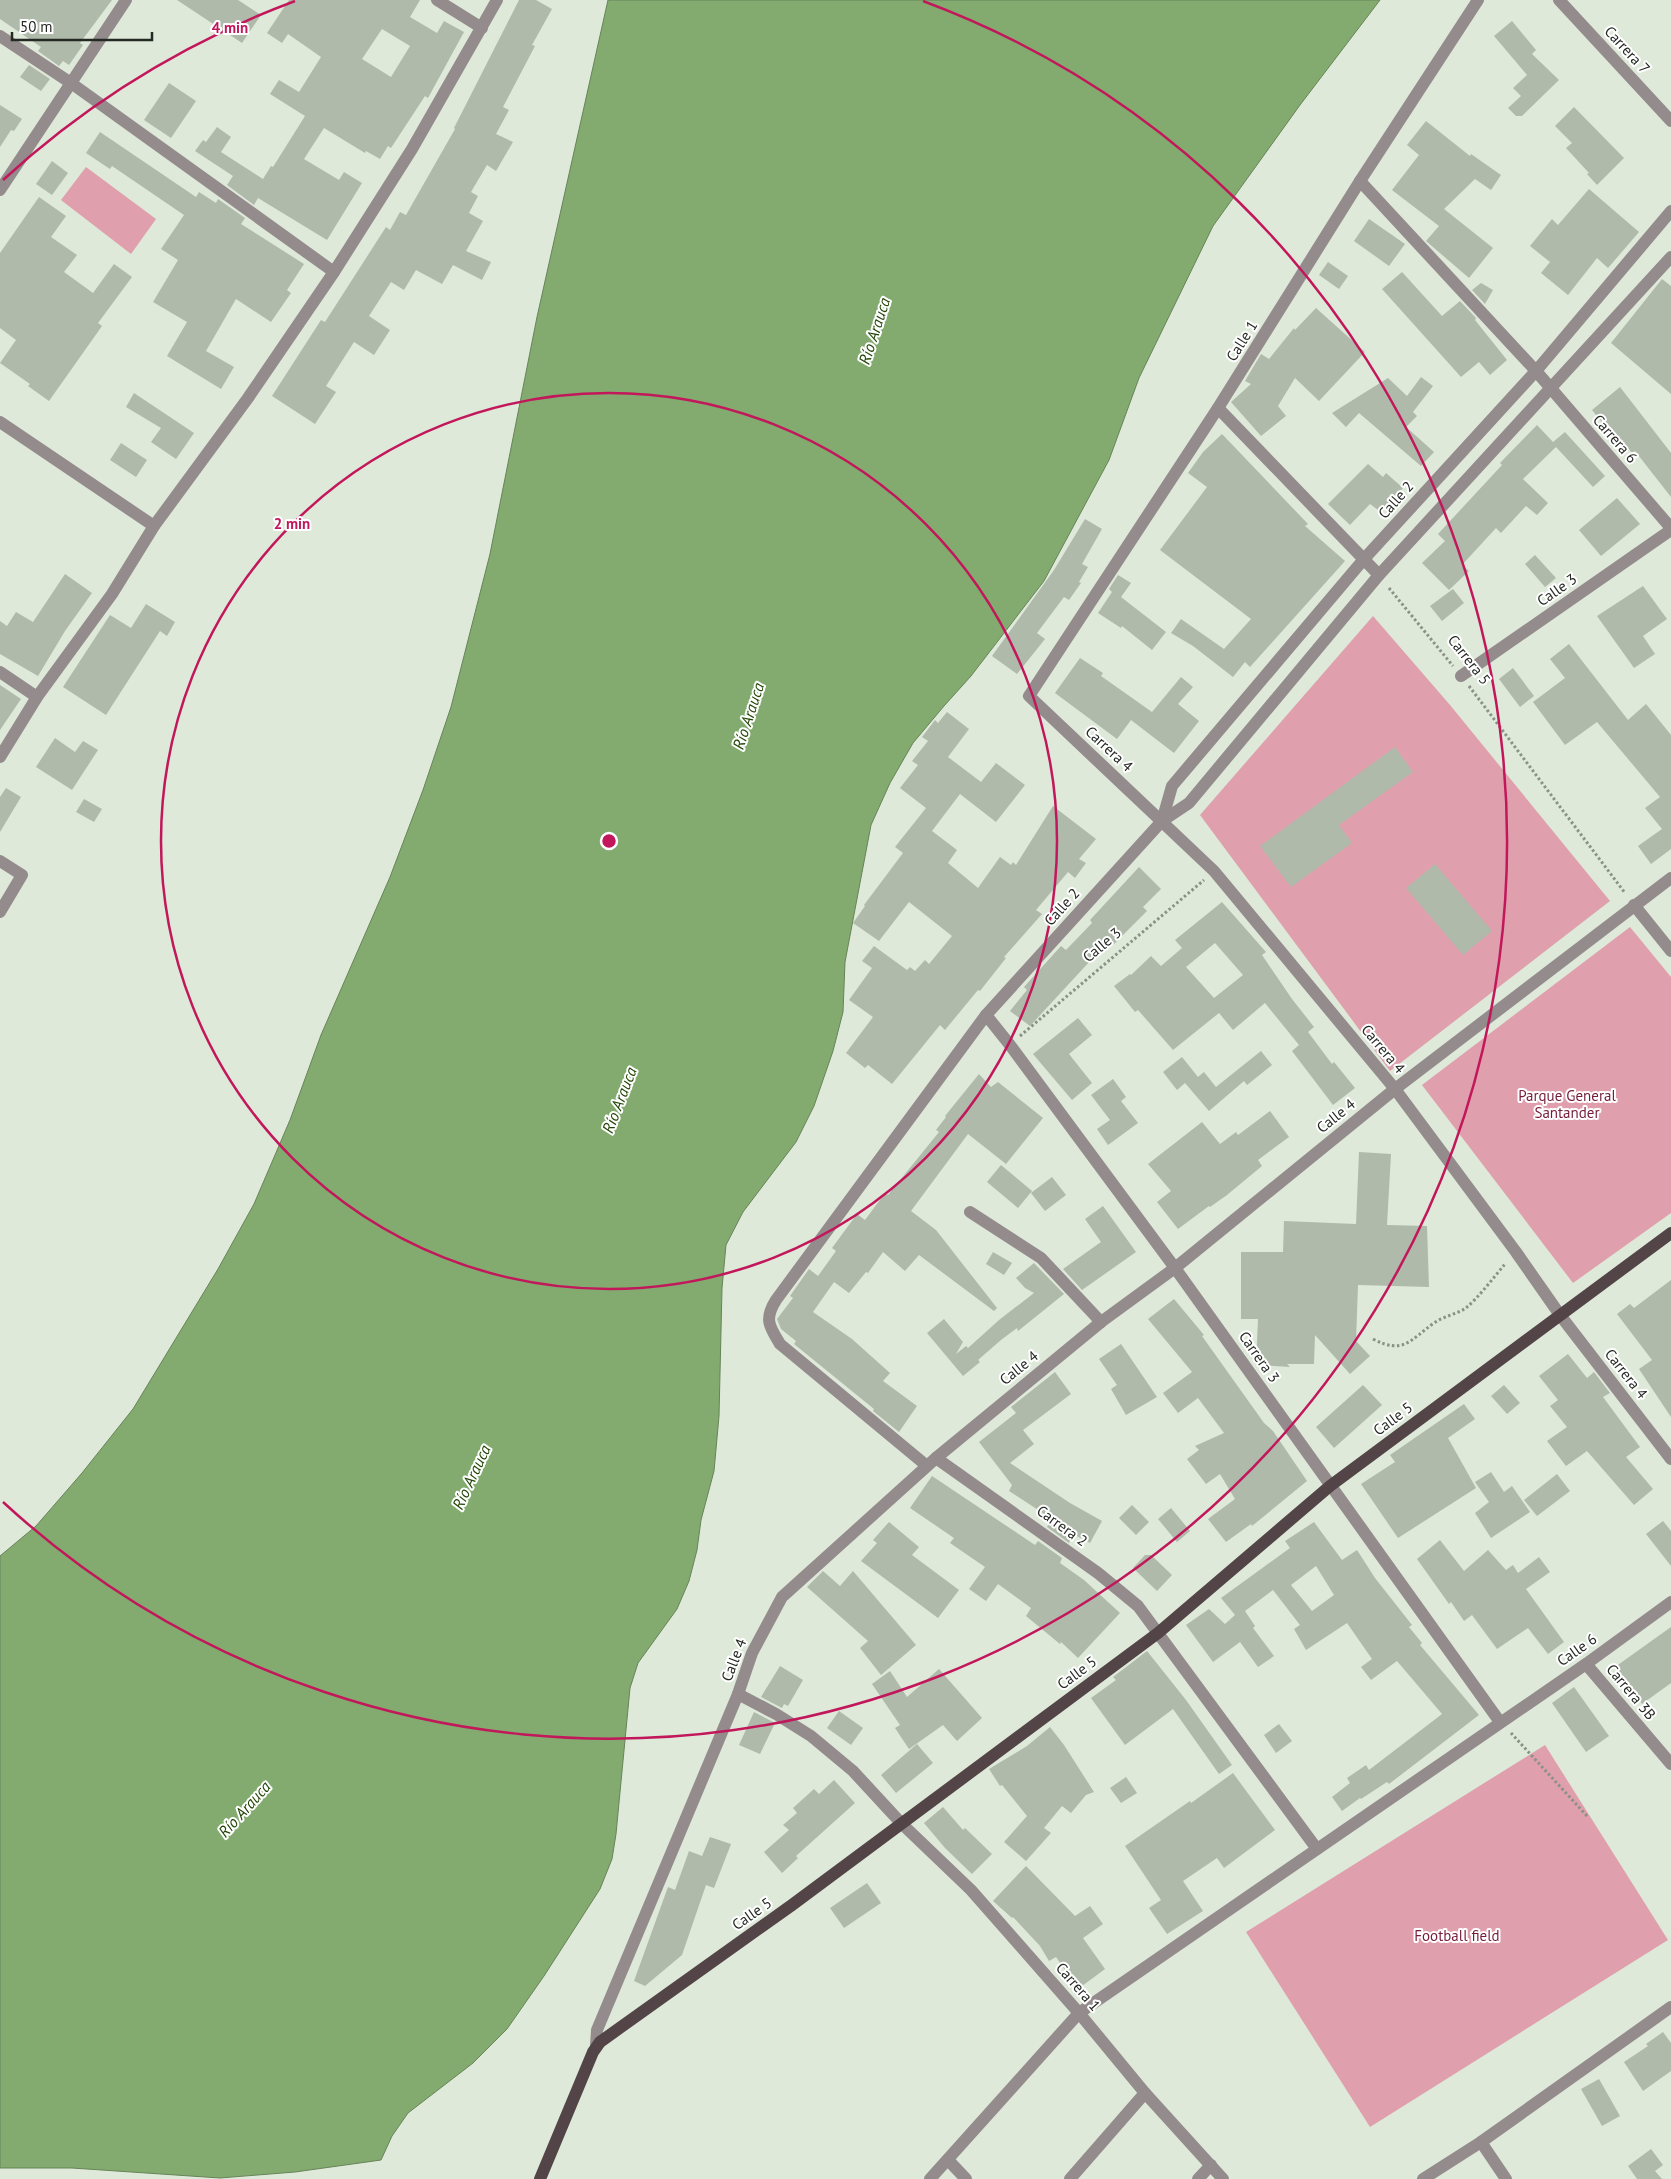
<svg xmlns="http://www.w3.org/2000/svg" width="1671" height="2179" viewBox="0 0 1671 2179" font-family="'PT Sans',sans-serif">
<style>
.green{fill:#df9fad}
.water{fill:#83ab6f;stroke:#678458}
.building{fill:#b0baab;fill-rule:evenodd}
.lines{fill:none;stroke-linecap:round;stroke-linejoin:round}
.path{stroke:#8a9186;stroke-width:3;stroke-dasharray:2.5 2.5;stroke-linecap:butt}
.minor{stroke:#948b8d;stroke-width:12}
.major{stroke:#524447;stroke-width:12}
.ring{fill:none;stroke:#c2185b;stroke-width:2.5}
.labels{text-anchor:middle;stroke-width:4;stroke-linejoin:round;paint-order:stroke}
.street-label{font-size:15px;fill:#252923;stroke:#fff}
.park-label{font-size:15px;fill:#751c3b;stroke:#fff}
.water-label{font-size:16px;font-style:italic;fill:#224705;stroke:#fff}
.centre{fill:#c2185b;stroke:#fff;stroke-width:2.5}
.ring-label{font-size:15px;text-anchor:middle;font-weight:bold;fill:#c2185b;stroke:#fff;stroke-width:4;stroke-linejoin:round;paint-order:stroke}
</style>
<rect width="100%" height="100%" fill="#dee9d9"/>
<g class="green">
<path d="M86 167 156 219 131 254 61 200Z"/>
<path d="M1373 616 1450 705 1610 901 1390 1071 1200 815Z"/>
<path d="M1630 927 1671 977V1213L1573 1283 1422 1085Z"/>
<path d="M1545 1745 1668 1940 1370 2127 1246 1932Z"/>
</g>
<path class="water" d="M608 0H1380L1300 105 1213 226 1139 378 1109 460 1044 581 971 676 944 706 913 743 890 783 871 825 845 962 843 1012 833 1051 814 1106 796 1142 743 1212 726 1245 722 1288 719 1416 714 1471 701 1520 697 1550 689 1581 677 1609 638 1663 630 1688 616 1834 612 1859 600 1889 544 1976 507 2029 473 2063 408 2113 392 2136 381 2160 295 2172 220 2178 72 2168H0V1556L36 1526 82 1473 133 1409 218 1269 254 1204 290 1120 321 1035 390 877 423 790 451 707 490 554 537 317Z"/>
<g class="building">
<path d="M0 0H112L80 43 83 45 69 65 63 61 59 66 38 51 41 47 0 19Z"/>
<path d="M177 0H238L261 15 242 43Z"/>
<path d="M289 0H420L410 17 437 33 444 21 464 32 428 98 425 96 391 148 388 146 380 159 366 151 365 153 324 128 304 159 339 180 344 172 362 183 327 240 258 198 254 205 227 185 233 176 195 151 203 140 206 142 217 127 231 137 221 152 263 179 271 166 273 167 305 116 270 94 279 80 299 92 321 57 288 34 282 43 267 33ZM382 29 410 46 391 77 362 59Z"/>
<path d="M519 0H536L552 9 532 45 535 46 503 107 509 110 496 134 513 142 496 171 487 165 471 192 478 196 469 213 483 221 466 251 491 262 482 280 453 265 442 284 416 270 404 290 391 282 369 316 390 330 374 355 354 342 326 386 336 392 315 424 272 396 321 320 325 322 386 227 390 230 400 212 406 215 455 129 454 128Z"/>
<path d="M1512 21 1536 50 1532 54 1559 80 1522 116H1516L1508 108 1521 96 1513 88 1527 75 1494 36Z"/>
<path d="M29 65 50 79 41 91 20 77Z"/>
<path d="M169 83 196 101 171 138 144 120Z"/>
<path d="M0 105 22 119 14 131 11 130 0 147Z"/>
<path d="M1574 107 1624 158 1597 185 1587 174 1589 173 1566 148 1572 143 1555 126Z"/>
<path d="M1426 121 1470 156 1471 154 1501 175 1491 190 1475 179 1444 209 1493 248 1469 278 1426 241 1439 226 1392 190 1419 155 1407 145Z"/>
<path d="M100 132 196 197 199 192 216 203 218 199 245 218 241 224 304 264 287 290 291 293 271 322 236 299 206 351 234 367 221 389 167 356 187 322 153 302 178 260 161 249 184 215 112 166 110 169 86 153Z"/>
<path d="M52 161 68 173 52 195 36 184Z"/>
<path d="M1589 189 1639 232 1608 268 1597 258 1568 295 1541 273 1550 262 1530 246 1552 219 1558 225Z"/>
<path d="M39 197 66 216 51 237 77 255 64 272 93 293 114 264 132 277 98 323 102 326 49 401 28 386 30 384 0 363 16 340 0 328V253Z"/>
<path d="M1369 219 1405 244 1389 266 1354 241Z"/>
<path d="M1328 262 1348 276 1339 289 1319 275Z"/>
<path d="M1402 272 1442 316 1460 301 1476 318 1475 320 1507 360 1490 375 1479 362 1461 377 1382 289Z"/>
<path d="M1662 279 1671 286V394L1611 343Z"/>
<path d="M1481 283 1493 290 1485 304 1472 290Z"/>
<path d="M1316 308 1365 352 1319 401 1295 378 1278 406 1286 416 1261 436 1231 402 1251 384 1245 381 1261 354 1269 359 1294 328 1295 330Z"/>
<path d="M1421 377 1433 386 1413 412 1417 416 1406 427 1434 452 1421 466 1359 413 1346 427 1332 413 1388 378 1407 396Z"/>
<path d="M1620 387 1671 453V497L1635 451 1632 453 1607 423 1604 425 1592 410Z"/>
<path d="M134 393 194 433 176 459 151 442 161 428 126 407Z"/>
<path d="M1537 425 1553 442 1565 432 1605 476 1593 487 1556 447 1523 479 1548 503 1537 515 1526 506 1501 533 1496 528 1462 565 1469 571 1449 590 1422 563 1445 541 1438 534 1502 465 1500 463Z"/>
<path d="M1222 434 1308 524 1305 526 1345 561 1250 667 1245 662 1233 677 1193 646 1171 633 1181 619 1224 649 1251 619 1160 550 1207 487 1188 473 1203 452Z"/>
<path d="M121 443 147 460 136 477 110 460Z"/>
<path d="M1368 464 1383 477 1386 473 1403 488 1381 512 1370 504 1350 525 1328 504Z"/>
<path d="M1617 498 1640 524 1601 556 1579 530Z"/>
<path d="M1085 519 1102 529 1082 564 1088 567 1079 582 1081 583 1069 600 1064 597 1037 633 1045 639 1017 674 992 656 1054 570Z"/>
<path d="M1535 555 1556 578 1545 587 1525 564Z"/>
<path d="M65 574 92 593 65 631 38 676 0 654V621L7 626 16 612 33 622Z"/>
<path d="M1118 575 1131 583 1121 597 1166 632 1152 650 1122 626 1121 628 1098 613 1112 592 1109 589Z"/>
<path d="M1643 586 1667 619 1643 636 1655 654 1634 668 1597 616Z"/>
<path d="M1453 589 1464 603 1442 621 1430 606Z"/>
<path d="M146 604 175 622 167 636 160 631 106 715 63 687 110 615 131 628Z"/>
<path d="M1569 644 1628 720 1646 704 1671 735V849L1651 864 1638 846 1662 829 1645 808 1660 797 1597 722 1565 745 1533 702 1565 678 1550 659Z"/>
<path d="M1080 658 1103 673 1101 676 1152 712 1181 677 1193 687 1178 704 1199 721 1174 753 1131 720 1117 739 1055 693Z"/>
<path d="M1513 668 1534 696 1520 707 1499 679Z"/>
<path d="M0 685 21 699 0 730Z"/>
<path d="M947 712 969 729 948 757 981 782 996 763 1025 785 996 822 960 794 932 831 957 850 948 863 978 888 1000 857 1011 865 1013 862 1016 865 1053 806 1096 839 1079 859 1086 863 1075 878 1068 872 1036 910 1042 914 1004 957 1006 958 980 991 978 990 945 1030 940 1025 892 1084 868 1065 865 1068 846 1053 873 1017 849 1000 872 968 862 961 874 946 907 970 910 967 915 971 925 960 929 964 952 936 909 902 879 941 853 923 865 906 864 905 903 853 895 847 926 808 900 788 918 765 912 761 928 741 922 737 935 720 938 723Z"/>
<path d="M55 738 75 752 83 741 98 750 72 790 36 767Z"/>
<path d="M1395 747 1413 772 1339 825 1352 843 1291 887 1260 846Z"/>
<path d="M6 788 21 797 0 832V797Z"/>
<path d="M84 799 102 809 94 822 76 812Z"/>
<path d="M1435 864 1492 931 1463 955 1406 888Z"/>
<path d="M1139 867 1161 889 1143 907 1147 911 1114 944 1111 941 1091 960 1030 1026 1010 1011 1027 990 1024 987 1061 946 1066 950 1092 923 1090 920Z"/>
<path d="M1222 902 1266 952 1262 955 1292 999 1314 1027 1308 1032 1332 1064 1334 1062 1355 1088 1333 1105 1292 1051 1299 1045 1265 1003 1233 1030 1219 1013 1173 1050 1138 1010 1135 1012 1114 986 1130 974 1131 975 1151 956 1161 966 1182 948 1175 940ZM1215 943 1243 975 1214 998 1186 967Z"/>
<path d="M1078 1018 1092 1035 1069 1054 1092 1083 1072 1100 1033 1054Z"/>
<path d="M1261 1051 1272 1065 1247 1085 1244 1081 1209 1111 1185 1083 1177 1090 1163 1072 1182 1057 1198 1077 1204 1072 1216 1087Z"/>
<path d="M979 1074 991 1087 998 1082 1043 1118 1006 1164 968 1134 911 1211 936 1230 997 1308 994 1311 919 1255 905 1271 883 1252 868 1273 866 1272 849 1293 834 1282 813 1312 852 1339 890 1373 883 1381 917 1406 899 1432 873 1411 874 1409 794 1344 796 1341 781 1329 777 1319 793 1298 790 1296 809 1269 818 1276 836 1251 832 1248 857 1214 865 1220 885 1193 888 1195 939 1132 936 1130 946 1117 945 1116Z"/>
<path d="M1113 1079 1126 1097 1121 1101 1138 1123 1108 1145 1097 1129 1110 1120 1091 1095Z"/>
<path d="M1270 1111 1289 1137 1258 1160 1262 1166 1227 1195 1210 1207 1209 1206 1178 1229 1157 1202 1171 1191 1148 1164 1202 1122 1220 1144 1236 1132 1238 1135Z"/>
<path d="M1359 1152 1391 1154 1387 1225 1427 1226 1429 1287 1358 1285 1356 1341 1370 1356 1350 1374 1315 1335 1314 1364H1287L1290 1367 1256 1365 1258 1319H1241V1252H1283L1284 1221 1356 1224Z"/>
<path d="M1001 1165 1032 1191 1018 1208 987 1182Z"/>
<path d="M1052 1177 1066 1195 1045 1211 1031 1193Z"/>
<path d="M1103 1206 1136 1252 1082 1290 1063 1269 1101 1242 1085 1219Z"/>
<path d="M993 1252 1012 1263 1004 1275 986 1264Z"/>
<path d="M1034 1263 1064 1294 1018 1331 1017 1328 1001 1340 978 1360 980 1362 963 1376 927 1333 944 1319 963 1342 956 1354 966 1346 968 1348 999 1320 1034 1293 1025 1288 1016 1278Z"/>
<path d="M1671 1280V1417L1639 1369 1652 1360 1617 1314 1630 1304 1634 1308Z"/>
<path d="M1174 1299 1204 1335 1202 1336 1264 1423 1273 1431 1307 1481 1252 1526 1251 1524 1226 1542 1208 1519 1235 1499 1220 1474 1206 1484 1187 1459 1199 1450 1195 1446 1224 1433 1198 1398 1178 1413 1163 1393 1192 1372 1148 1319Z"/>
<path d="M1121 1344 1157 1397 1126 1415 1111 1389 1117 1385 1099 1359Z"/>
<path d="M1568 1354 1587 1378 1594 1372 1610 1393 1603 1397 1640 1447 1626 1457 1653 1489 1634 1505 1587 1451 1566 1466 1547 1441 1567 1427 1550 1406 1558 1400 1539 1376Z"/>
<path d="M1055 1372 1071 1394 1023 1430 1034 1444 1010 1463 1070 1503 1102 1521 1090 1543 1073 1534 1069 1543 1047 1527 1052 1519 1009 1491 1012 1485 979 1442 1016 1413 1011 1407Z"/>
<path d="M1363 1385 1382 1405 1334 1448 1316 1427Z"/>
<path d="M1504 1385 1520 1403 1507 1414 1491 1396Z"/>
<path d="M1464 1404 1475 1419 1448 1438 1476 1488 1398 1538 1361 1484 1395 1462 1390 1455Z"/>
<path d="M1491 1472 1504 1492 1512 1486 1530 1512 1491 1538 1475 1513 1489 1502 1475 1482Z"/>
<path d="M1557 1474 1570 1491 1537 1516 1524 1500Z"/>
<path d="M932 1476 1035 1545 1038 1541 1062 1558 1060 1563 1084 1580 1120 1613 1078 1658 1061 1642 1060 1644 1026 1616 1031 1608 998 1584 986 1601 969 1589 985 1567 950 1543 954 1538 910 1508Z"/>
<path d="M1132 1505 1149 1522 1136 1535 1119 1518Z"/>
<path d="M1171 1508 1190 1531 1177 1542 1158 1519Z"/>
<path d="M1663 1521 1671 1531V1566L1646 1534Z"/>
<path d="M889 1522 919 1547 912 1555 959 1590 938 1618 861 1561 877 1543 873 1540Z"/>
<path d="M1314 1522 1342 1560 1357 1550 1375 1578 1412 1625 1409 1627 1422 1643 1420 1645 1479 1715 1389 1784 1387 1782 1361 1799 1360 1798 1342 1811 1332 1797 1350 1783 1347 1778 1366 1765 1369 1770 1442 1714 1397 1661 1371 1680 1361 1667 1372 1659 1347 1623 1306 1650 1294 1629 1300 1625 1273 1590 1245 1611 1255 1626 1253 1628 1274 1656 1258 1667 1240 1642 1213 1662 1186 1625 1209 1609 1225 1624 1235 1615 1221 1598 1290 1548 1285 1541ZM1316 1566 1334 1595 1312 1611 1291 1585Z"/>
<path d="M1440 1540 1464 1571 1488 1550 1506 1570 1513 1565 1518 1573 1539 1557 1550 1572 1526 1589 1564 1642 1548 1654 1528 1628 1497 1649 1472 1615 1464 1621 1451 1602 1449 1604 1417 1559Z"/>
<path d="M1145 1555H1151L1172 1575 1157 1591 1133 1568Z"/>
<path d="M823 1571 840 1586 853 1571 916 1645 881 1675 860 1648 868 1641 807 1587Z"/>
<path d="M1671 1627V1683L1642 1704 1615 1667Z"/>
<path d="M1147 1651 1186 1700 1232 1765 1219 1774 1173 1709 1125 1745 1091 1698 1116 1680 1113 1677Z"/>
<path d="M780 1666 803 1680 788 1706 784 1704 782 1708 761 1697Z"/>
<path d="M939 1669 982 1718 957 1741 943 1725 909 1749 895 1728 900 1725 872 1684 890 1671 907 1697Z"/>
<path d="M1574 1687 1609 1736 1586 1752 1552 1703Z"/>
<path d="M839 1711 863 1728 851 1745 827 1728Z"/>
<path d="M754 1712 775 1723 760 1754 739 1745Z"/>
<path d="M1279 1724 1292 1741 1276 1753 1264 1735Z"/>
<path d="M1050 1727 1064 1745 1094 1792 1086 1795 1071 1813 1062 1806 1044 1828 1051 1833 1026 1861 1004 1842 1027 1816 1002 1785 1000 1786 989 1769 1027 1746Z"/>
<path d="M917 1744 933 1763 896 1793 881 1775Z"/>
<path d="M1233 1773 1275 1830 1224 1868 1217 1858 1183 1881 1203 1911 1167 1934 1149 1908 1161 1900 1125 1846 1190 1801 1191 1803Z"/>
<path d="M1126 1777 1137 1793 1121 1803 1110 1788Z"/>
<path d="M834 1780 855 1803 796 1856 798 1858 782 1873 764 1852 789 1830 783 1825 797 1813 793 1808 814 1789 819 1794Z"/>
<path d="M943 1807 963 1830 965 1828 992 1854 972 1874 945 1848 924 1823Z"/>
<path d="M710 1837 731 1844 714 1888 706 1885 682 1955 645 1986 634 1981 668 1887 675 1890 689 1851 702 1856Z"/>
<path d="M1026 1866 1075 1916 1090 1906 1103 1924 1083 1938 1105 1969 1078 1989 1056 1957 1049 1961 1040 1946 1013 1917 1012 1918 993 1901Z"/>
<path d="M867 1883 881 1903 844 1928 830 1908Z"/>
<path d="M1663 2032 1671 2043V2071L1643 2091 1624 2062 1648 2046 1646 2044Z"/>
<path d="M1599 2079 1620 2116 1602 2126 1581 2089Z"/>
<path d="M1651 2149 1663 2165 1655 2171 1662 2179H1637L1628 2166Z"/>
</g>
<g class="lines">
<g class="path">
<path d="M1389 588 1453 666"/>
<path d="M1469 686 1625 893"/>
<path d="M1020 1036 1204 880"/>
<path d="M1373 1339C1404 1355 1410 1340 1434 1323 1444 1316 1457 1314 1466 1308 1479 1297 1494 1277 1505 1264"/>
<path d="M1511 1733 1587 1816"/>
</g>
<g class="minor">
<path d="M437 0 482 28"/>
<path d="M1478 0 1360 181 1218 408 1029 696 1214 871 1395 1089 1516 1252 1560 1315 1671 1459"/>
<path d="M1559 0 1671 121"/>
<path d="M0 36 71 83 334 272"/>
<path d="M1360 181 1536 371 1671 528"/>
<path d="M0 190 126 0"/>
<path d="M1218 408 1379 575"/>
<path d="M0 422 154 526"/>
<path d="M0 672 37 697"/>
<path d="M1461 676 1671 530"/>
<path d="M0 757 37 697 112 594 154 526 248 398 334 272 412 149 497 0"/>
<path d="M1162 821 1172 786 1364 559 1536 371 1671 211"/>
<path d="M0 861 22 875 0 912"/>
<path d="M1634 905 1671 951"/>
<path d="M986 1015 1010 1045 1175 1268 1500 1722"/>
<path d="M970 1212 1041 1258 1101 1322"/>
<path d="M936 1458 1098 1573 1138 1606 1317 1849"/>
<path d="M927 1466 780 1344C769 1326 764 1319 776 1300L986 1015 1162 821 1189 803 1379 575 1671 257"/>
<path d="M1586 1664 1671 1764"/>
<path d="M738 1694 776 1714 811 1736 853 1771 901 1823 971 1890 1079 2013 1145 2093 1223 2179"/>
<path d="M596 2046 597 2030 738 1694 752 1653 782 1597 936 1458 1101 1322 1175 1268 1395 1089 1671 878"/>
<path d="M1481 2142 1506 2179"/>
<path d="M948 2160 966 2179"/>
<path d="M930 2179 1079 2013 1586 1664 1671 1602"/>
<path d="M1070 2179 1145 2093"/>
<path d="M1198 2179 1211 2165"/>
<path d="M1423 2179 1481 2142 1671 2007"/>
</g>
<path class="major" d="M540 2179 593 2052 600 2042 792 1905 1158 1633 1330 1486 1671 1233"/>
</g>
<g class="ring">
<circle cx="609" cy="841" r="448"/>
<path d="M3 180A897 897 0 0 1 295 1M923 1A897 897 0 1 1 3 1502"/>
</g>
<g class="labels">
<g class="street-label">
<text transform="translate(1627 50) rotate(47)" y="5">Carrera 7</text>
<text transform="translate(1242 341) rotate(-58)" y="5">Calle 1</text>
<text transform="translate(1615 439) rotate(49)" y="5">Carrera 6</text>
<text transform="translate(1396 500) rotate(-48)" y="5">Calle 2</text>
<text transform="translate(1557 590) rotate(-35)" y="5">Calle 3</text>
<text transform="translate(1469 660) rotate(52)" y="5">Carrera 5</text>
<text transform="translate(1109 749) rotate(43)" y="5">Carrera 4</text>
<text transform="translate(1062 907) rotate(-48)" y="5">Calle 2</text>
<text transform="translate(1102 945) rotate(-40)" y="5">Calle 3</text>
<text transform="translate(1383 1049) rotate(50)" y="5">Carrera 4</text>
<text transform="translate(1336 1116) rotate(-39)" y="5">Calle 4</text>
<text transform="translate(1259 1357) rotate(55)" y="5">Carrera 3</text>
<text transform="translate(1019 1368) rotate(-39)" y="5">Calle 4</text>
<text transform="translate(1626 1374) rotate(52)" y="5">Carrera 4</text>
<text transform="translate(1393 1419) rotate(-37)" y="5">Calle 5</text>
<text transform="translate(1062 1526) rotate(36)" y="5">Carrera 2</text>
<text transform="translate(1577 1650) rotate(-35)" y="5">Calle 6</text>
<text transform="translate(734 1660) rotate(-69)" y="5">Calle 4</text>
<text transform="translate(1077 1673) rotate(-37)" y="5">Calle 5</text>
<text transform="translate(1631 1692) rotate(50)" y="5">Carrera 3B</text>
<text transform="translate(752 1914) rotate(-35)" y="5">Calle 5</text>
<text transform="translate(1078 1987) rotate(49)" y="5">Carrera 1</text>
</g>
<g class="park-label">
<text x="1567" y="1101">Parque General<tspan x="1567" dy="17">Santander</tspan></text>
<text x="1457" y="1941">Football field</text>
</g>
<g class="water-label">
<text transform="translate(874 331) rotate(-72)" y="6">Río Arauca</text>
<text transform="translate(748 716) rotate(-72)" y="6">Río Arauca</text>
<text transform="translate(619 1100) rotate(-69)" y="6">Río Arauca</text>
<text transform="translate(471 1477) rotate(-65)" y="6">Río Arauca</text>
<text transform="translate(244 1809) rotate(-48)" y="6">Río Arauca</text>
</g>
</g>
<circle cx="609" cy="841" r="8" class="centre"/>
<g class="ring-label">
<text x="230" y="33">4 min</text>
<text x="292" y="529">2 min</text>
</g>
<path d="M12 32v8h140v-8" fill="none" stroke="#252923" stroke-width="2.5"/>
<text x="20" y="32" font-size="15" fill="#252923" stroke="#ffffff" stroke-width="4" paint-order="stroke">50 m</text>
</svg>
